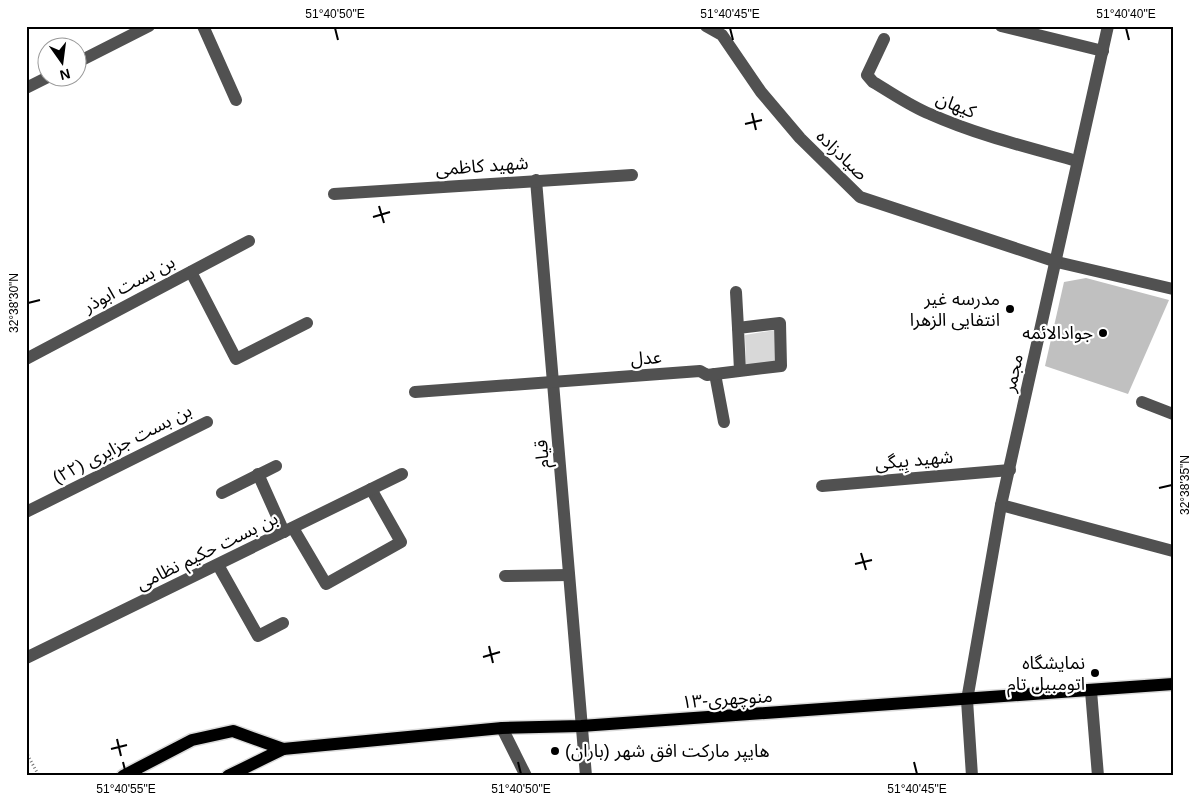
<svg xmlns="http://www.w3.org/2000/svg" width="1199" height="802" viewBox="0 0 1199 802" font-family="Arial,'Noto Sans Arabic',sans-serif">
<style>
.green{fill:#d8d8d8}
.building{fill:#c0c0c0}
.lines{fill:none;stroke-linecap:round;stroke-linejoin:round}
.major-casing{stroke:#dbdbdb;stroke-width:15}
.path{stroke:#737373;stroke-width:3;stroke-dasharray:1 2.5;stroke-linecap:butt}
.minor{stroke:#515151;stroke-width:12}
.major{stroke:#000;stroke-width:12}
.ticks{fill:none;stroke:#000;stroke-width:2}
.poi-dot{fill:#000;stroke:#fff;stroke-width:2}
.labels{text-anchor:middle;stroke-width:4.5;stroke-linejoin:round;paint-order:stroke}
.street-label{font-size:18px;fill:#000;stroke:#fff}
.poi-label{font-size:18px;fill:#000;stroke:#fff;text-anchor:end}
.neatline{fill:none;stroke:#000;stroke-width:2}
.ticks-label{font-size:12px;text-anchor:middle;fill:#000}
</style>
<rect width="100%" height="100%" fill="#fff"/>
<path class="green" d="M775 330V362L746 365 745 335Z"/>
<path class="building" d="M1086 278 1169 300 1128 394 1045 366 1064 282Z"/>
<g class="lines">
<defs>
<g id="major">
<path d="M123 776 192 740 233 731 283 749"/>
<path d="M228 776 283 749 502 728 581 726 1173 684"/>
</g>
</defs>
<use href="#major" class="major-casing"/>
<path class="path" d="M26 752 39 776"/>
<g class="minor">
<path d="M203 26 236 100"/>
<path d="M706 26 722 35 761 92 800 138 860 197 1057 262 1173 289"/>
<path d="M1001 26 1103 51"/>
<path d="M884 39 867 75 873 82C892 93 910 106 930 114 977 135 1027 147 1077 161"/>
<path d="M78 62 149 26"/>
<path d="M26 88 48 77"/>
<path d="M536 180 586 776"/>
<path d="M334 194 632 175"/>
<path d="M191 272 236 359 307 323"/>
<path d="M736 292 738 328"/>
<path d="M26 359 249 241"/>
<path d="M715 374 724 422"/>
<path d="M415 392 700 371 707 375 781 366 780 323 738 328 740 371"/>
<path d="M1142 402 1173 414"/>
<path d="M258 474 284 532"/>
<path d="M822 486 1010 470"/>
<path d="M222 493 276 466"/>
<path d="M1001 505 1173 551"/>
<path d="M26 512 207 422"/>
<path d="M293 528 326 584 401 542 371 489"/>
<path d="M218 565 258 636 283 623"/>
<path d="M505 576 569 575"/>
<path d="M26 658 402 474"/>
<path d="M1091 691 1098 776"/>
<path d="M502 728 526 776"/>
<path d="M972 776 967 700 1001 505 1108 26"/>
</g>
<use href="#major" class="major"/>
</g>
<path class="ticks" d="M335 28 338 40M730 28 733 40M1126 28 1129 40M752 113 756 130M745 124 762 120M379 206 384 223M373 217 390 212M28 303 40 300M1159 488 1172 485M861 553 866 570M855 564 872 560M489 646 493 663M483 657 500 652M117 739 121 756M111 749 127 745M123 762 126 774M518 762 521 774M914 762 917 774"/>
<g class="poi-dot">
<circle cx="1010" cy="309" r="5"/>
<circle cx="1103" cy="333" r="5"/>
<circle cx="1095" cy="673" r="5"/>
<circle cx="555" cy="751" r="5"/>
</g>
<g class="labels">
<g class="street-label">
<text transform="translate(956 105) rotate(22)" y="6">کیهان</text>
<text transform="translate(842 155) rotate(44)" y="6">صیادزاده</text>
<text transform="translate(482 166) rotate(-4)" y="6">شهید کاظمی</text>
<text transform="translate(129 284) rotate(-28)" y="6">بن بست ابوذر</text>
<text transform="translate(646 358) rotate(-4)" y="6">عدل</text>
<text transform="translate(1013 373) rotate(-77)" y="6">مجمر</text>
<text transform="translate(122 444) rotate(-27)" y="6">بن بست جزایری (۲۲)</text>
<text transform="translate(542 454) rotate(-95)" y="6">قیام</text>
<text transform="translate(914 460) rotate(-5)" y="6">شهید بِیگی</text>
<text transform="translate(207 551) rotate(-26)" y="6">بن بست حکیم نظامی</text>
<text transform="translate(727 699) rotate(-4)" y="6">۱۳-منوچهری</text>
</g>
<g class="poi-label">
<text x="1000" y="305">مدرسه غیر<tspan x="1000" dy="21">انتفایی الزهرا</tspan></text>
<text x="1093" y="339">جوادالائمه</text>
<text x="1085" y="669">نمایشگاه<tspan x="1085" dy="21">اتومبیل تام</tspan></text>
<text x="565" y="757" text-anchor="start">هایپر مارکت افق شهر (باران)</text>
</g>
</g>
<rect width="1199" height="802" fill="none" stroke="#ffffff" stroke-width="55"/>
<g transform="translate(62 62) rotate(166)"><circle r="24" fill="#ffffff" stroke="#999999"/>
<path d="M0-4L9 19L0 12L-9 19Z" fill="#000000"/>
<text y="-8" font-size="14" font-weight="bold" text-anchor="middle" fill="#000000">N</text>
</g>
<rect x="28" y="28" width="1144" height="746" class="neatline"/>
<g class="ticks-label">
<text x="335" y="18">51°40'50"E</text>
<text x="730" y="18">51°40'45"E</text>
<text x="1126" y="18">51°40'40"E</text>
<text transform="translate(14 303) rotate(-90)" y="4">32°38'30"N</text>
<text transform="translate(1185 485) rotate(-90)" y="4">32°38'35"N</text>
<text x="126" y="793">51°40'55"E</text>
<text x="521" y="793">51°40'50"E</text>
<text x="917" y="793">51°40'45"E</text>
</g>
</svg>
